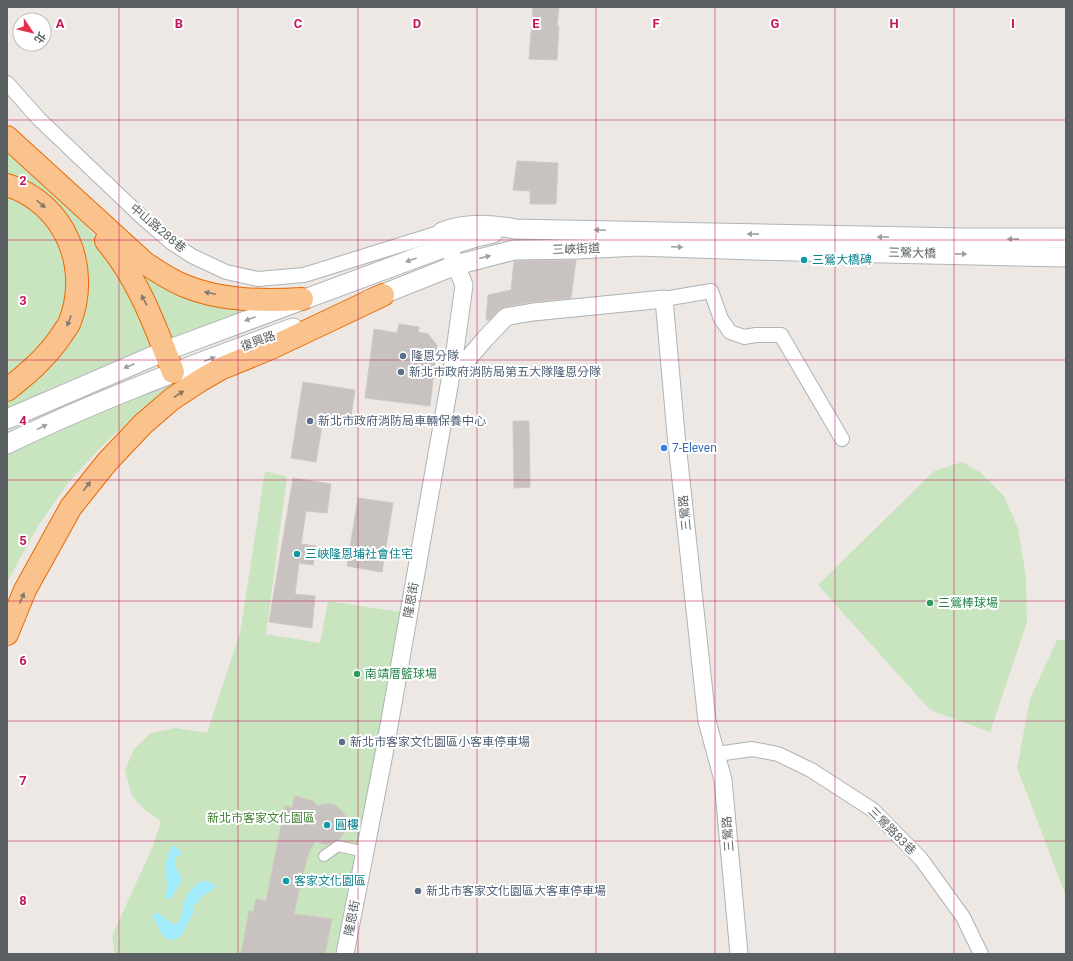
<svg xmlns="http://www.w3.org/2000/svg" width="1073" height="961" viewBox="0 0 1073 961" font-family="Roboto,'Noto Sans TC',sans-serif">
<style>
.green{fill:#c9e5bf}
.water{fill:#a3ecfd}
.building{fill:#c8c3c0;stroke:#d2c8c1}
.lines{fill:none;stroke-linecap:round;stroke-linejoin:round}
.pedestrian-casing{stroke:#aeb3b5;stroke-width:12}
.minor-casing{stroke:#aeb3b5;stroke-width:16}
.tertiary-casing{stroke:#aeb3b5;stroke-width:19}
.secondary-casing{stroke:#afb5b8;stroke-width:21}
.motorway-casing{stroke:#ea6905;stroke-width:24}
.pedestrian{stroke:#fff;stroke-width:10}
.minor{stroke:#fff;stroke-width:14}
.tertiary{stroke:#fff;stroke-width:17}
.secondary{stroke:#fff;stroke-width:19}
.motorway{stroke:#fac38d;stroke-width:22}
.oneway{fill:#837a6e}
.oneway2{fill:#9da0a1}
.grid{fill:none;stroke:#c2185b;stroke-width:1;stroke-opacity:0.55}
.culture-dot{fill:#0f9aa8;stroke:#fff;stroke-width:1.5}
.service-dot{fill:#5c6f8a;stroke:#fff;stroke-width:1.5}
.shop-dot{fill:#3f7fe0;stroke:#fff;stroke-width:1.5}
.leisure-dot{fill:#2e9e5b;stroke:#fff;stroke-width:1.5}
.labels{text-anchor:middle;stroke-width:4;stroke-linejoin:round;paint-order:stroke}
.street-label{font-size:12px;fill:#5b6163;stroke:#fff}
.culture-label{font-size:12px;fill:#0d838f;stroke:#fff;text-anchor:start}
.service-label{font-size:12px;fill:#4e5e75;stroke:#fff;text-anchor:start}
.shop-label{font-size:12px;fill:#366cbe;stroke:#fff;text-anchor:start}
.leisure-label{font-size:12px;fill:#27864d;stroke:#fff;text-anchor:start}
.park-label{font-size:12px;fill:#448035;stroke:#fff}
.grid-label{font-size:13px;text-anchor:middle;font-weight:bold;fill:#c2185b;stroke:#fff;stroke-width:4;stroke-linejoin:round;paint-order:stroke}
</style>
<rect width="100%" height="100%" fill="#ede8e3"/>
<g class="green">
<path d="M7 150 66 203 101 243 156 344 51 388 7 410V399L84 308 88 278 81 248 7 176Z"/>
<path d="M7 192 58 230 72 278 62 324 7 381Z"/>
<path d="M123 250 245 309 244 311 167 340Z"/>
<path d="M213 363 131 419 102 446 68 483 38 526 7 582V455L52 432Z"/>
<path d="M962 462 980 472 1004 496 1018 528 1026 577 1027 622 990 732 930 710 818 585 934 471Z"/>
<path d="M265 471 287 477 266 634 320 643 328 601 400 612 397 653 387 707 336 954H115L112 936 153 846 161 821 145 810 132 796 125 770 134 749 151 733 176 728 207 733 240 633Z"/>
<path d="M1057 640H1066V896L1017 768 1030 699Z"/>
</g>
<g class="water">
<path d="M173 845 176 847 181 852 180 856 176 857C172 870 180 870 182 880L171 899H166C165 893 167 888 167 882 167 879 165 876 165 873 165 863 167 854 173 845Z"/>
<path d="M202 881H208L215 885V888L200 898 198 903 194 904V911L182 935C164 950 159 927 153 916L154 913H158L173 924 178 923C184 914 181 915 183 906 185 895 193 886 202 881Z"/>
</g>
<g class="building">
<path d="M533 7H559L557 26H559L557 60 529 59Z"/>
<path d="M517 161 558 163 556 204H530V191L513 190Z"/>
<path d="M576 260 571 298 531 302 504 307 499 310 490 320H486L488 295 511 290 514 261Z"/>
<path d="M399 324 419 327 418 332 428 334 437 345 430 406 365 398 374 329 397 333Z"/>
<path d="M303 382 355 390 350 423 323 419 316 462 291 458Z"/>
<path d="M513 421H529L530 487 514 488Z"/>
<path d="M293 478 331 484 327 513 306 511 301 544 316 546 313 565 299 563 295 594 315 596 312 628 269 622Z"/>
<path d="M358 498 393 503 382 572 347 566Z"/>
<path d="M295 796 313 801 317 806 324 804H331L337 806 342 811 346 817 347 824 346 830 339 840 330 844H323L316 841 310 850 303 873 294 914 332 919 325 954H241L249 911 253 912 256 899 266 901 285 806 292 808Z"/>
</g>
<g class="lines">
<defs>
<path id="pedestrian" d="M324 856 338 846 365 852"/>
<g id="minor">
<path d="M7 83 39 119 143 218 172 243 192 256 226 272 258 279 304 275 442 232 446 241"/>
<path d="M664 299 711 291 721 319 730 332 744 337 756 335H781L842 439"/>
<path d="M717 754 752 749 778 754 811 770 873 810 921 859 963 917 981 954"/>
</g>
<g id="tertiary">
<path d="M454 358 467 360 484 340 506 317 510 316 533 312 664 299 676 434 707 721 723 780 739 954"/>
<path d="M345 954 384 754 454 358 464 285 451 253"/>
</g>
<g id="secondary">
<path d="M442 232C465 223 491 224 515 229L964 238H1066"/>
<path d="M368 300 456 265 514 250 578 249 638 246 754 250 1066 257"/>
<path d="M7 419 165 351 448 246 476 237 493 233"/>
<path d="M7 444C99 399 196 364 293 328"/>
</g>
<g id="motorway">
<path d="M7 137 145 263C158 272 170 280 185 286 221 301 263 301 302 299"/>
<path d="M7 185C65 203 92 268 69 324 67 328 63 332 61 336 45 359 28 373 7 390"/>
<path d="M106 241C139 280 155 326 173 372"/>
<path d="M7 634 25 590 71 507 107 462 143 424 172 399 201 380 220 369 271 348 383 295"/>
</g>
</defs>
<use href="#pedestrian" class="pedestrian-casing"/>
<use href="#minor" class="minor-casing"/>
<use href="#tertiary" class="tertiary-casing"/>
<use href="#secondary" class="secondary-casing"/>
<use href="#motorway" class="motorway-casing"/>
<use href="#pedestrian" class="pedestrian"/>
<use href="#minor" class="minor"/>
<use href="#tertiary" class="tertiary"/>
<use href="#secondary" class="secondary"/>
<use href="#motorway" class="motorway"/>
</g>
<defs><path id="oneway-solid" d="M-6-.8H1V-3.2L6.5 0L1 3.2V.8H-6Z"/></defs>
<g class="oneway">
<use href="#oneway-solid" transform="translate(41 204) rotate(42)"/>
<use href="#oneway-solid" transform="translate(210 293) rotate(-168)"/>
<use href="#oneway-solid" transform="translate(144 300) rotate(-118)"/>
<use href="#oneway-solid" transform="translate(69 321) rotate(111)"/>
<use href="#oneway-solid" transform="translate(179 394) rotate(-33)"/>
<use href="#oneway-solid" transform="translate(87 486) rotate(-52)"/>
<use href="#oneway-solid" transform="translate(22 598) rotate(-67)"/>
</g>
<g class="oneway2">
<use href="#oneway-solid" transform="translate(600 230) rotate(-178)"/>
<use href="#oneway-solid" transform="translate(753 234) rotate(-179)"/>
<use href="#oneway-solid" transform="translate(883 237) rotate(-179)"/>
<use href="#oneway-solid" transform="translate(1013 239) rotate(-179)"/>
<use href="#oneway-solid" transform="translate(677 247) rotate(2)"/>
<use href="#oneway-solid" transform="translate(961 254) rotate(1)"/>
<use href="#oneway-solid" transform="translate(485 257) rotate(-14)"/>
<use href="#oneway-solid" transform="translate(411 260) rotate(160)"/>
<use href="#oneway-solid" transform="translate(250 319) rotate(159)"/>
<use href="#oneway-solid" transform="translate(210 359) rotate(-20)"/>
<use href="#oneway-solid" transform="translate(129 366) rotate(157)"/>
<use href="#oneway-solid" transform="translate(42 427) rotate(-26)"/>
</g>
<path class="grid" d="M119 7V954M238 7V954M358 7V954M477 7V954M596 7V954M715 7V954M835 7V954M954 7V954M7 120H1066M7 240H1066M7 360H1066M7 480H1066M7 601H1066M7 721H1066M7 841H1066"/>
<g class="culture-dot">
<circle cx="804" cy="260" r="4"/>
<circle cx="297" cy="554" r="4"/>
<circle cx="327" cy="825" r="4"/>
<circle cx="286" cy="881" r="4"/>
</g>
<g class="service-dot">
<circle cx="403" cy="356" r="4"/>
<circle cx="401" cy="372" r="4"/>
<circle cx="310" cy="421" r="4"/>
<circle cx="342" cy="742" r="4"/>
<circle cx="418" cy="891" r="4"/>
</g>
<circle class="shop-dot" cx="664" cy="448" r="4"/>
<g class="leisure-dot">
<circle cx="930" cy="603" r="4"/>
<circle cx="357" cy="674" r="4"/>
</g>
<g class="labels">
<g class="street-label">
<text transform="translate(158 228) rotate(40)" y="4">中山路288巷</text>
<text transform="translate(576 249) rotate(-2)" y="4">三峽街道</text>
<text transform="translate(912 253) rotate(1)" y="4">三鶯大橋</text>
<text transform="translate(258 341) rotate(-20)" y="4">復興路</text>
<text transform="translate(685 513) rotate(-96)" y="4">三鶯路</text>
<text transform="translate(411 600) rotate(-80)" y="4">隆恩街</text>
<text transform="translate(892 831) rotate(45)" y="4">三鶯路83巷</text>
<text transform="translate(728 834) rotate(-95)" y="4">三鶯路</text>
<text transform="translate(352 918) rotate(-79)" y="4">隆恩街</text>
</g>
<g class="culture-label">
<text x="812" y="264">三鶯大橋碑</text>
<text x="305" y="558">三峽隆恩埔社會住宅</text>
<text x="335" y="829">圓樓</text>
<text x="294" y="885">客家文化園區</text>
</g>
<g class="service-label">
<text x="411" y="360">隆恩分隊</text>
<text x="409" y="376">新北市政府消防局第五大隊隆恩分隊</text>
<text x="318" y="425">新北市政府消防局車輛保養中心</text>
<text x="350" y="746">新北市客家文化園區小客車停車場</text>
<text x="426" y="895">新北市客家文化園區大客車停車場</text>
</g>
<g class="shop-label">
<text x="672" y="452">7-Eleven</text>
</g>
<g class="leisure-label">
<text x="938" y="607">三鶯棒球場</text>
<text x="365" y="678">南靖厝籃球場</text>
</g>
<g class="park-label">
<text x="261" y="822">新北市客家文化園區</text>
</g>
</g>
<g class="grid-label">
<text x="60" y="28">A</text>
<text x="179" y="28">B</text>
<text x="298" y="28">C</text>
<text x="417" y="28">D</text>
<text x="536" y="28">E</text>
<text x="656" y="28">F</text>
<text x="775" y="28">G</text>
<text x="894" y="28">H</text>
<text x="1013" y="28">I</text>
<text x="23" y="185">2</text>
<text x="23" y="305">3</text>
<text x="23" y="425">4</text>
<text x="23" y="545">5</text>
<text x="23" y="665">6</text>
<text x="23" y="785">7</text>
<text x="23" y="905">8</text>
</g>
<rect width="1073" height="961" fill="none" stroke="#5b6163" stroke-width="16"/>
<g transform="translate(32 32) rotate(125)"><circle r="19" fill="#ffffff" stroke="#bdc0c1"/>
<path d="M0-3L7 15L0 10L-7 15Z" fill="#e53150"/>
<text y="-6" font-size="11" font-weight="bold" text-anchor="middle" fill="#5b6163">北</text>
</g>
</svg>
